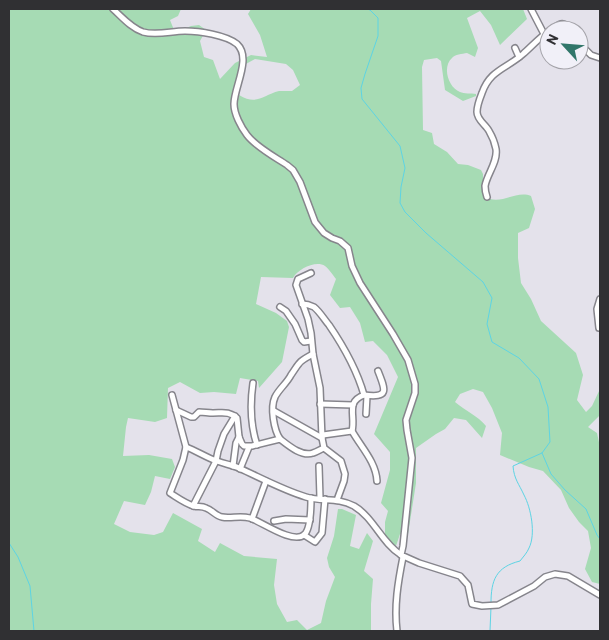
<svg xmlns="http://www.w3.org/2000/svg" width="609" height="640" viewBox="0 0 609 640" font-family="Barlow,sans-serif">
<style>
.green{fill:#a6dbb4;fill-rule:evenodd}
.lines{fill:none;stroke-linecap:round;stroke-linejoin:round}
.stream{stroke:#5dd4e4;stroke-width:1}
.street-casing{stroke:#86858c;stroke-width:8}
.street{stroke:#fff;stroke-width:5}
</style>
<rect width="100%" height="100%" fill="#e4e2eb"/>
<path class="green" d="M9 9H181L178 16 170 20 174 30 184 29 191 26 199 25 206 30 200 41 204 57 213 60 220 79 235 63 251 55 267 57 260 35 248 14 251 9H523L527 19 500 45 491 25 480 11 467 18 478 48 475 57 467 53C462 54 455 54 452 58 442 67 448 87 460 92 464 94 471 93 476 94V96L463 101 445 90 441 61 437 58 424 60 422 67 423 130 432 133 434 144 447 152 458 164 468 165 481 170 483 174V194C485 195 487 198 490 199 504 203 518 190 531 196L535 209 529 228 518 233V258L521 283 531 299 541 321 576 353 583 375 577 400 586 412 592 406 600 389V415L588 427 597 433 600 447V584L592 582 585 569 591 548 588 531 579 522 569 508 561 490 543 471 529 467 500 455 502 433 492 408 483 392 473 389 460 394 455 402C466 411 478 416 486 426L482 438 466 420 454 418 445 429 436 434 416 448V483L408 534H400L396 546 385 537V522L388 511 381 503 390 470V452L374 434 398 377 387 355 373 341 365 342 360 323 350 307 340 308 330 295 336 279C333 275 329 269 325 266 316 260 298 269 293 278L261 277 256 304 276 313 287 321 289 327 282 362 259 388 258 381 240 378 236 394 214 392 200 393 180 382 168 388 167 418 155 422 128 418 126 427 123 456 149 455 172 459 175 467 170 479 155 476 151 492 145 505 124 501 114 524 130 532 154 535 163 532 173 513 202 529 198 541 215 552 220 543 244 556 277 559 274 585 277 604 287 622 297 620 307 630 321 623 326 601 335 577 329 567 327 558 334 536 338 509H342L356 515 350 546 359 549 367 533 373 541 364 571 373 579 371 604V631H9ZM255 59 286 64 293 70 300 85 292 91C288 91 283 91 279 91 263 95 257 106 239 95L244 65Z"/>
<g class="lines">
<g class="stream">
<path d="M367 9 370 10 378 18V36L365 74 361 88 362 99 400 146 405 168 401 187 400 203 405 212 426 233 483 282 492 298 487 324 492 342 519 358 539 379 548 407 550 442 542 453 513 466C514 479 519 484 524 495 531 508 536 534 529 548 527 553 523 557 520 561 496 567 491 580 491 603"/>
<path d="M542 453 551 474 565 490 586 509 597 535 600 539"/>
<path d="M9 543 18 557 30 586 34 631"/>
<path d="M490 631 491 607"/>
</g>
<defs>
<g id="street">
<path d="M113 9C122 17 131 28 143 32 157 36 171 31 185 31 199 31 226 35 237 44 252 58 234 87 234 104 234 114 241 127 247 135 256 147 275 157 287 165L293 170 300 182 315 222 324 233 332 238 340 241 348 248 352 266 360 283 393 334 408 360 415 384V393L406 420 407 430 412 458 403 546 401 555 419 563 460 576 468 585 472 604 482 606 498 605 534 586 545 577 555 574 568 576 600 595"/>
<path d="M531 9 544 34 546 39 549 43"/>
<path d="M551 30C559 25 563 19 569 30"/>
<path d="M579 43 591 55 600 58"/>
<path d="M515 48 519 57"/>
<path d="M487 197C486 194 485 190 485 186 487 174 498 162 496 149 495 144 492 136 489 131 486 125 477 120 477 112 477 106 480 98 482 93 490 70 506 69 523 54 532 46 539 38 549 31"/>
<path d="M311 273 298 279 296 285 308 319 311 333 313 354 320 388 322 438 324 448 341 461 345 474 344 481 337 500"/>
<path d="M302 304C307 304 310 305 314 307 320 312 324 319 329 325 344 347 357 370 364 395 345 402 356 416 352 431L323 435"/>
<path d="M280 307 286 311 295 324 302 340 304 342 311 341"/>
<path d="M599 328 597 309 600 299"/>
<path d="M253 383C250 404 250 424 257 445"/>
<path d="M172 395 186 447 183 460 170 493C178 498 186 504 194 506 198 507 202 506 206 508 212 510 216 516 222 517 231 519 239 515 250 518 262 522 292 544 304 535 311 529 311 507 311 498"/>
<path d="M364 395C389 398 386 391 378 371"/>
<path d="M320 404 353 405"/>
<path d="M176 410 191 417H194L199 412C204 412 208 413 213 413 223 413 229 411 237 418L239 437 242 444 244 446H252L280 439C289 446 302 457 313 453 317 452 321 449 324 448"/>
<path d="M274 411 322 438"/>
<path d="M366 414 367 396"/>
<path d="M352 431C361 447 376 462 377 481"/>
<path d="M280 439C274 430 270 408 275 397 279 389 287 383 291 375 300 362 298 362 313 354"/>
<path d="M186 447C197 451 207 458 217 461 225 464 232 465 239 468 261 478 283 490 306 497 323 502 337 497 354 506 374 518 381 542 401 555"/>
<path d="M233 466 236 443 239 437"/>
<path d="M319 466 320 498"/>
<path d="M240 469 249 447"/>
<path d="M193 506 216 461 218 451 224 434 235 416"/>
<path d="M252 519 266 481"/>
<path d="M274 521 286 519 310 520"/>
<path d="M304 535 315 542 322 533 325 499"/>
<path d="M397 631C394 606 398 582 403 557"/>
</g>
</defs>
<use href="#street" class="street-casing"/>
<use href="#street" class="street"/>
</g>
<rect width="609" height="640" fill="none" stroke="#303033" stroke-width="20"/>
<g transform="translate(564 45) rotate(296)"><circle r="24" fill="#f1f0f8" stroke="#a4a3a9"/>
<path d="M0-4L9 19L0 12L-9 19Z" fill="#31766a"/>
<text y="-8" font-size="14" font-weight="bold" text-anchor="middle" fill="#303033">N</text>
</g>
</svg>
